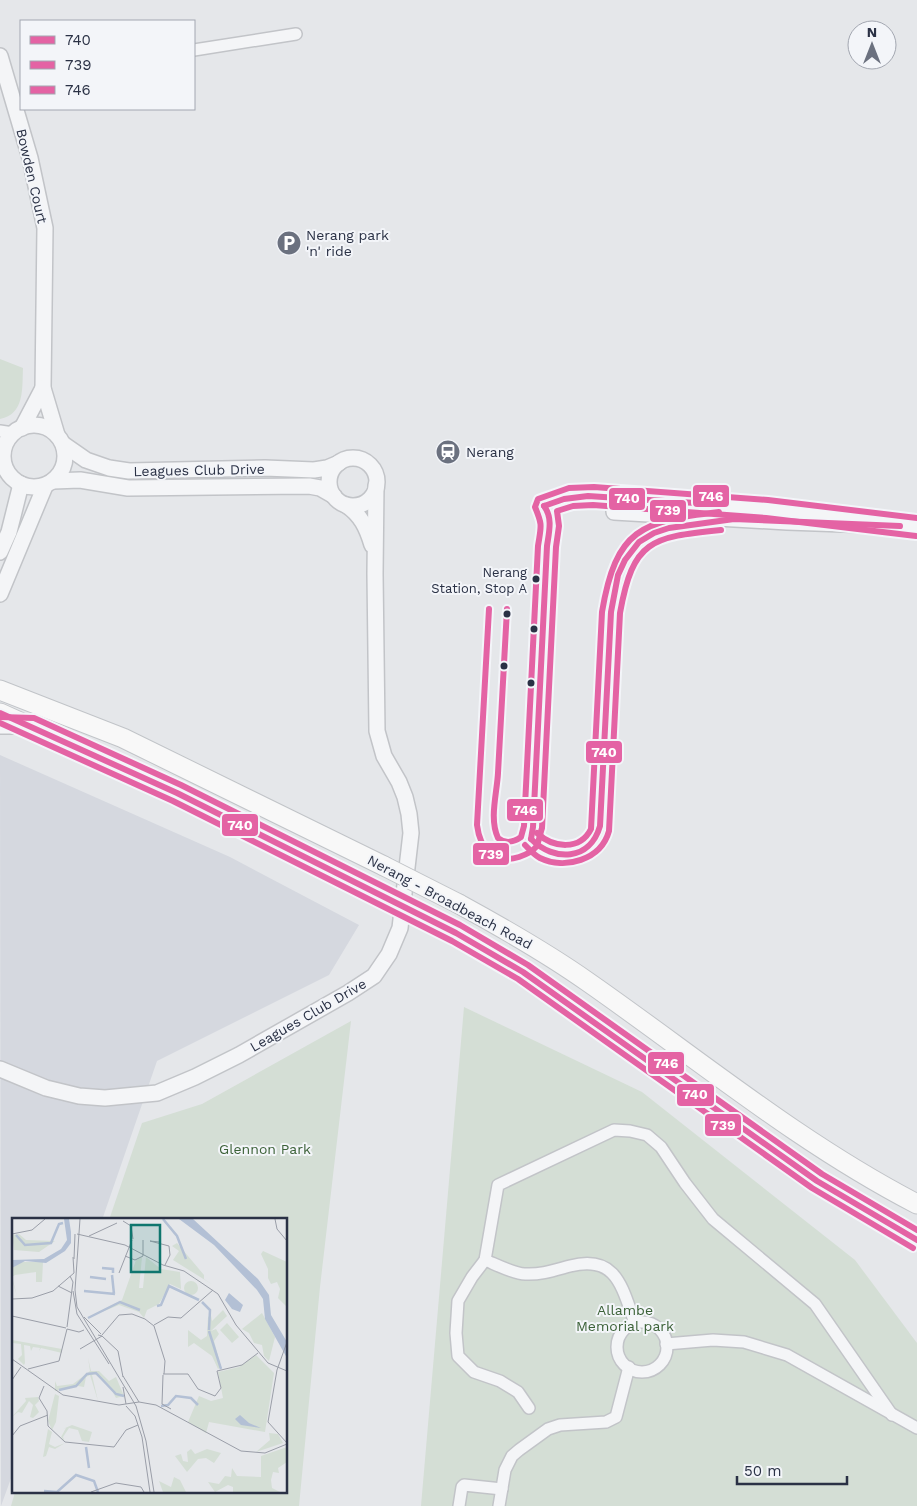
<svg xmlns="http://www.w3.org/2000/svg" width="917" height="1506" viewBox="0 0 917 1506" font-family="'Work Sans',sans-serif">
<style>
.built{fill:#d5d8df}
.green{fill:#d4ded5}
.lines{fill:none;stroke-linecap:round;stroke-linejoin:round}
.minor-casing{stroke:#c2c4c8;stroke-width:14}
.tertiary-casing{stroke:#c2c4c8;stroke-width:18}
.primary-casing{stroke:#c1c4c8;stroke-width:21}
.minor{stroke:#f4f5f7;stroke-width:11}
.tertiary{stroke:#f4f5f7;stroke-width:15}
.primary{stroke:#f8f8f8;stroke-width:19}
.primary-bridge-casing{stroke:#c1c4c8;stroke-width:21;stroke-linecap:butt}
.primary-bridge{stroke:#f8f8f8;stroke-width:19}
.bus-1-casing{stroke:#f3f5f9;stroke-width:10}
.bus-2-casing{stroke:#f3f5f9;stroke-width:10}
.bus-3-casing{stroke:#f3f5f9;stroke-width:10}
.bus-1{stroke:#e463a4;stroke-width:6}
.bus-2{stroke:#e463a4;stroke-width:6}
.bus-3{stroke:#e463a4;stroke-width:6}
.bus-dot{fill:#2a3145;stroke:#f3f5f9;stroke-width:2}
.labels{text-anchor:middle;stroke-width:4;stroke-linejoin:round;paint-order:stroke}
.bus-label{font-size:13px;fill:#2a3145;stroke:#f3f5f9;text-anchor:end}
.street-label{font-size:14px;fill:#2a3145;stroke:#f3f5f9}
.poi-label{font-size:14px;fill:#2a3145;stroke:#f3f5f9;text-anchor:start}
.park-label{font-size:14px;fill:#3b6137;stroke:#f3f5f9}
.inset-river{fill:none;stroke:#b3c0d5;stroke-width:2.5}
.inset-road{fill:none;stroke:#9a9ea8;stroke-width:1}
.view{fill:#0f766e;fill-opacity:0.15;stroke:#0f766e;stroke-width:2.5}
.inset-edge{fill:none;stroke:#2a3145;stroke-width:2.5}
.line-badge{stroke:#f3f5f9;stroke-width:2}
.badge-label{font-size:14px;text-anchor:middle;font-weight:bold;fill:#fff}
</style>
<rect width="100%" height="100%" fill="#e5e7ea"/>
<path class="built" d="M0 755 230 857 359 925 329 975 157 1061 102 1220H14V1470L1 1506Z"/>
<g class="green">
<path d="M0 359 23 368C22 388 25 414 0 419Z"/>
<path d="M464 1007 642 1092 855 1260 917 1343V1506H421Z"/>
<path d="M351 1021 320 1287 299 1506H11L15 1492H286V1220H109L142 1123 202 1104Z"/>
</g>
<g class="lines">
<defs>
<g id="minor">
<path d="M194 50 296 34"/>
<path d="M0 431 13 433"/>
<path d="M0 465 5 467"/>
<path d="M485 1260C495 1264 514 1274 525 1274 541 1275 555 1270 570 1266 617 1254 622 1288 635 1323"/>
<circle cx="642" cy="1347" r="25"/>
<path d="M666 1344 713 1340 744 1342 787 1355 917 1428"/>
<path d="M529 1408 518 1392 500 1381 474 1372 458 1356 456 1333 458 1301 472 1277 485 1260 498 1185 614 1130 630 1131 647 1135 661 1147 685 1183 713 1219 815 1304 892 1415"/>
<path d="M459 1506 462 1487 464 1485 502 1489"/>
<path d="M499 1506 505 1470 512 1456 519 1450 548 1429 560 1425 606 1422 616 1417 629 1367"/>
</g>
<g id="tertiary">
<path d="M0 56 30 158 45 228 43 388 57 435"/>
<circle cx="34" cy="456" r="31"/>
<path d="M22 428 43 388"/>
<path d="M63 444 86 460 109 468 129 471 265 468 314 470 327 468 339 463"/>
<circle cx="353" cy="482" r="24"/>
<path d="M53 481 80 480 128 488 309 486 320 488 334 496"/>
<path d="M346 505C361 515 367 528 372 545"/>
<path d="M900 526 787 522 614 512V498L767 509 917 527"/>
<path d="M0 552 9 532 21 484"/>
<path d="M0 594 45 486"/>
<path d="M0 726H26"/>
<path d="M0 1069 46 1088 79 1096 105 1098 157 1093 195 1077 239 1055 348 993 374 976 389 954 400 928 411 833 409 814 405 797 399 782 384 756 377 731 375 574 376 485"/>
</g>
<g id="primary">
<path d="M0 690 123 738 384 866"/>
<path d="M0 713 177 793 380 894"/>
<path d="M459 904C503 928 547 953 588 982 697 1058 799 1143 917 1204"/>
<path d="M456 933 523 972 817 1181 859 1207 917 1240"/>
</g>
</defs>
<use href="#minor" class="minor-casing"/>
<use href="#tertiary" class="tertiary-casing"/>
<use href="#primary" class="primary-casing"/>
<use href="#minor" class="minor"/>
<use href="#tertiary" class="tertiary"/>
<use href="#primary" class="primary"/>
<defs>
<g id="primary-bridge">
<path d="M384 866 459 904"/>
<path d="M380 894 456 933"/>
</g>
</defs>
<use href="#primary-bridge" class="primary-bridge-casing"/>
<use href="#primary-bridge" class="primary-bridge"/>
<defs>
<g id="bus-1">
<path d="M544 506 564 499 588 496 711 504"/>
<path d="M0 713 177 793 456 933 523 972 817 1181 917 1240"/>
<path d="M531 839C554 862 590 861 600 826L611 612 618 575 625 560 639 542 654 533 669 528 734 519 900 526"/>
<path d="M531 839 533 827 547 546C549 532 553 518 544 506"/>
</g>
<g id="bus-2">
<path d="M489 609 477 825C480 849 494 865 519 857 525 855 532 852 536 847 539 842 540 834 542 828L556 547 559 526 557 511 573 506 593 505 766 518 916 536"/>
<path d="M0 723 173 801 452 941 518 979 812 1188 913 1248"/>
<path d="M525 845C530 850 534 855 540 858 565 870 601 860 609 831L620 613C633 540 651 537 721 530"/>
</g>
<g id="bus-3">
<path d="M507 609C504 664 501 719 498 773 497 793 489 819 498 838 505 844 514 842 521 837L524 826 538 546C541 526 543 526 535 507L538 499 569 488 594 487 768 500 917 518"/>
<path d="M0 717 34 718 181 785 460 925 528 965 822 1174 917 1230"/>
<path d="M537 833C553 848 580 851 591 829L602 612C616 529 641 521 719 512"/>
</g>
</defs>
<use href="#bus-1" class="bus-1-casing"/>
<use href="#bus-2" class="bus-2-casing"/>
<use href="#bus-3" class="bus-3-casing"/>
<use href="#bus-1" class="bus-1"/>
<use href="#bus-2" class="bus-2"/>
<use href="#bus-3" class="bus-3"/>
</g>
<defs>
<symbol id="parking-disc" viewBox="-11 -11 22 22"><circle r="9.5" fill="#6b717f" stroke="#f3f5f9"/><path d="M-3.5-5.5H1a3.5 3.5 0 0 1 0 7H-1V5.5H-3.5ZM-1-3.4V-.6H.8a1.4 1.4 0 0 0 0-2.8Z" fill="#fff"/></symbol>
<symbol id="station-disc" viewBox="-11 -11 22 22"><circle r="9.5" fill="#6b717f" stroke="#f3f5f9"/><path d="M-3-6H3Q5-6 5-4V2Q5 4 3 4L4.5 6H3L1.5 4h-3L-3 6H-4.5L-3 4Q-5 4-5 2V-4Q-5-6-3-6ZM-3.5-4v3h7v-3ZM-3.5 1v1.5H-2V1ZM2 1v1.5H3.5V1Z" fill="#fff"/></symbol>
</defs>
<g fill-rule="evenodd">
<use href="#parking-disc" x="275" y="229" width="28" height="28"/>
<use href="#station-disc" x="434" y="438" width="28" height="28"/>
</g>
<g class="bus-dot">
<circle cx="536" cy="579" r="4.5"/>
<circle cx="507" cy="614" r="4.5"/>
<circle cx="534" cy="629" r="4.5"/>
<circle cx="504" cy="666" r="4.5"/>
<circle cx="531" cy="683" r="4.5"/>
</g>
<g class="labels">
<g class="bus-label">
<text x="527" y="577">Nerang<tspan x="527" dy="16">Station, Stop A</tspan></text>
</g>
<g class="street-label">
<text transform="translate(32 176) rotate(77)" y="5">Bowden Court</text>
<text transform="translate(199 470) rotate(-1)" y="5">Leagues Club Drive</text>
<text transform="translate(450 902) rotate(28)" y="5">Nerang - Broadbeach Road</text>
<text transform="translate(308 1015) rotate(-30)" y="5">Leagues Club Drive</text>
</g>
<g class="poi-label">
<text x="306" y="240">Nerang park<tspan x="306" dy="16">'n' ride</tspan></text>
<text x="466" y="457">Nerang</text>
</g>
<g class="park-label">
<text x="265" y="1154">Glennon Park</text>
<text x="625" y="1315">Allambe<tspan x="625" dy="16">Memorial park</tspan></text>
</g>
</g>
<g transform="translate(12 1218)">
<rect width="275" height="275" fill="#e5e7ea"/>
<path d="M7 16 14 22 43 23 27 34 2 32 0 17ZM165 25 192 57V61L201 67 161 42 167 33 160 28ZM251 33 275 44V89L266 80 268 71 265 64 259 66 256 60V51L249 36ZM130 39 127 70H131L134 39 149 51 168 54 169 71 158 66 147 86 135 92 132 100 127 94 107 87 75 100 110 82 124 42ZM9 44H31L30 64H24V54L3 57 0 59 5 78 0 62V50ZM172 70a7 7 0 1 1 14 0a7 7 0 1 1-14 0ZM211 92 215 98 199 113 204 111 207 116 202 123 209 149 206 151 200 138 193 133 182 125 176 129V112L189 122 195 118 196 99 199 97 200 103ZM250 95 263 119 257 143 252 138 250 127 242 125 237 115 230 111ZM215 105 227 119 220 125 208 112ZM0 122 50 131V135L29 130 27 133 28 130 21 129 19 133 18 128 12 127 13 145 12 147 6 141 10 137 9 126 0 125ZM244 137 262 155 253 214 197 204 194 215 176 204 187 178 199 183 211 180 206 154 227 149ZM76 140 79 153H87L97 163 104 159 112 178 104 180 98 169 83 156 80 157 86 183 78 157 74 159 72 169 66 168 43 173V163L45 168 61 166 78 153ZM43 176 47 178 44 204 40 212 36 203ZM26 179 27 183 23 187 27 194 21 200 18 199 21 187 17 183 10 195 6 194 0 199 14 183 13 180ZM60 207 80 214 77 224 70 223 66 212 57 210 51 219 53 224 49 219 54 210 51 211ZM36 211 40 214 37 226 43 229 53 225 43 231 37 229 34 238 31 239ZM257 215 266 216 271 225 244 234 258 222ZM275 229V244L266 250 267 255 261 254 259 262 260 270 268 274H221V269L216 267 203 274 196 264 207 266 213 258 219 259 220 250 225 258 249 259V238ZM179 231 183 236 195 231 209 235 202 245 194 240 186 241 175 254 163 238 169 236 171 243 176 244 175 234ZM162 259 168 262 174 274H151L147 263 159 269Z" fill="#d4ded5"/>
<path d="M52 1H57L59 14V25L53 33 34 45 13 43 0 50V42L32 41 49 31 55 22ZM167 1H181L246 61 257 77 259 97 275 124V140L253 101 251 81 245 72 202 27ZM217 75 231 87 228 94 220 91 213 82ZM228 197 237 205 249 210 229 207 223 201Z" fill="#b3c0d5"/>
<path class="inset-river" d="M151 1 165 18 174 41M4 17 13 27 39 25 47 6 51 5M90 50 101 51V55M100 57 102 76M78 59 94 61M72 73 103 76M190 84 198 92 197 112M145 88 149 87 157 68 187 82M76 100 108 84 128 92M197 113 209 151M47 172 64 168 75 156 84 155 104 176 112 178M149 188 156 187 164 178 179 180 186 187M74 229 77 250M32 273 45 274 64 257 82 263 86 274"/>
<path class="inset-road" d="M68 1 63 72 65 89 124 188 134 223 142 274M263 1 265 11 275 23M111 3 119 8 121 21M0 16 20 12 33 1M65 16 113 27 151 47 172 53 206 76 224 107 256 145 275 153M77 18 105 5M147 24 138 23 157 28 158 37 153 47M113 38 123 42 131 38V22M62 41 63 16M107 55 120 22M46 68 60 75M61 73 65 96M0 81 20 80 41 73 62 55 61 39M65 96 97 146M0 98 54 110M72 99 89 116M142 107 156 99 169 100 201 72M55 109 61 64 58 58M55 111 67 114 72 112M90 117 107 97 120 96 133 101 142 108 153 143 152 156M90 118 106 133 111 159M68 131 90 118 86 117M0 141 51 177 107 187 127 184 144 187 229 233 253 235 275 226M16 151 47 143 55 111M265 152 256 204 275 225M265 152 275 124M151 156H176L186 171 203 178 209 170 205 153 230 147 246 135M151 157 150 186 159 191M111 158 127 184M0 162 9 149M32 168 27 180 35 193 36 208 53 224 102 229 114 212 126 207M111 169 114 186M114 188 123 198 130 219 138 274M0 218 8 208 36 197M79 274 104 265 129 269 132 274"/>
<path class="view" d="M119 7H148V54H119Z"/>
<rect width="275" height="275" class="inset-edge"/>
</g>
<g class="line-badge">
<rect x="692" y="484" width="38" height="24" rx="5" fill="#e463a4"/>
<rect x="608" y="487" width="38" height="24" rx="5" fill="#e463a4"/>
<rect x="649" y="499" width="38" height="24" rx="5" fill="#e463a4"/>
<rect x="585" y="740" width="38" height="24" rx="5" fill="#e463a4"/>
<rect x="506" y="798" width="38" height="24" rx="5" fill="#e463a4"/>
<rect x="221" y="813" width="38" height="24" rx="5" fill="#e463a4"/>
<rect x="472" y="842" width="38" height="24" rx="5" fill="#e463a4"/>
<rect x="647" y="1051" width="38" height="24" rx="5" fill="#e463a4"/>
<rect x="676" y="1083" width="39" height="24" rx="5" fill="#e463a4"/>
<rect x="704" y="1113" width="38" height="24" rx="5" fill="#e463a4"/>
</g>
<g class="badge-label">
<text x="711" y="501">746</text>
<text x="627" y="503">740</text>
<text x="668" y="515">739</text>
<text x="604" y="757">740</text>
<text x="525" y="815">746</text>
<text x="240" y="830">740</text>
<text x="491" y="859">739</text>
<text x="666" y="1068">746</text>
<text x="695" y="1099">740</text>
<text x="723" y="1130">739</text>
</g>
<rect x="20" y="20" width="175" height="90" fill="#f3f5f9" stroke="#a3a7b1"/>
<rect x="30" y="36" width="25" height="8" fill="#e463a4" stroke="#a3a7b1"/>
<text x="65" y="45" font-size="15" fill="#2a3145">740</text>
<rect x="30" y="61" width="25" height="8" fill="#e463a4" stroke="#a3a7b1"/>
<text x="65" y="70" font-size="15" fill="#2a3145">739</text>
<rect x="30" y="86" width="25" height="8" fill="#e463a4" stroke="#a3a7b1"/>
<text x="65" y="95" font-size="15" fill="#2a3145">746</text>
<g transform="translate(872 45)"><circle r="24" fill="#f3f5f9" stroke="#a3a7b1"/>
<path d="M0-4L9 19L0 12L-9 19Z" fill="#6b717f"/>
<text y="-8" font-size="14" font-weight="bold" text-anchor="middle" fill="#2a3145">N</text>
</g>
<path d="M737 1476v8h110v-8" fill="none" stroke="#2a3145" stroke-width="2.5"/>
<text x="744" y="1476" font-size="15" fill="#2a3145" stroke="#f3f5f9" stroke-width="4" paint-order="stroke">50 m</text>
</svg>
